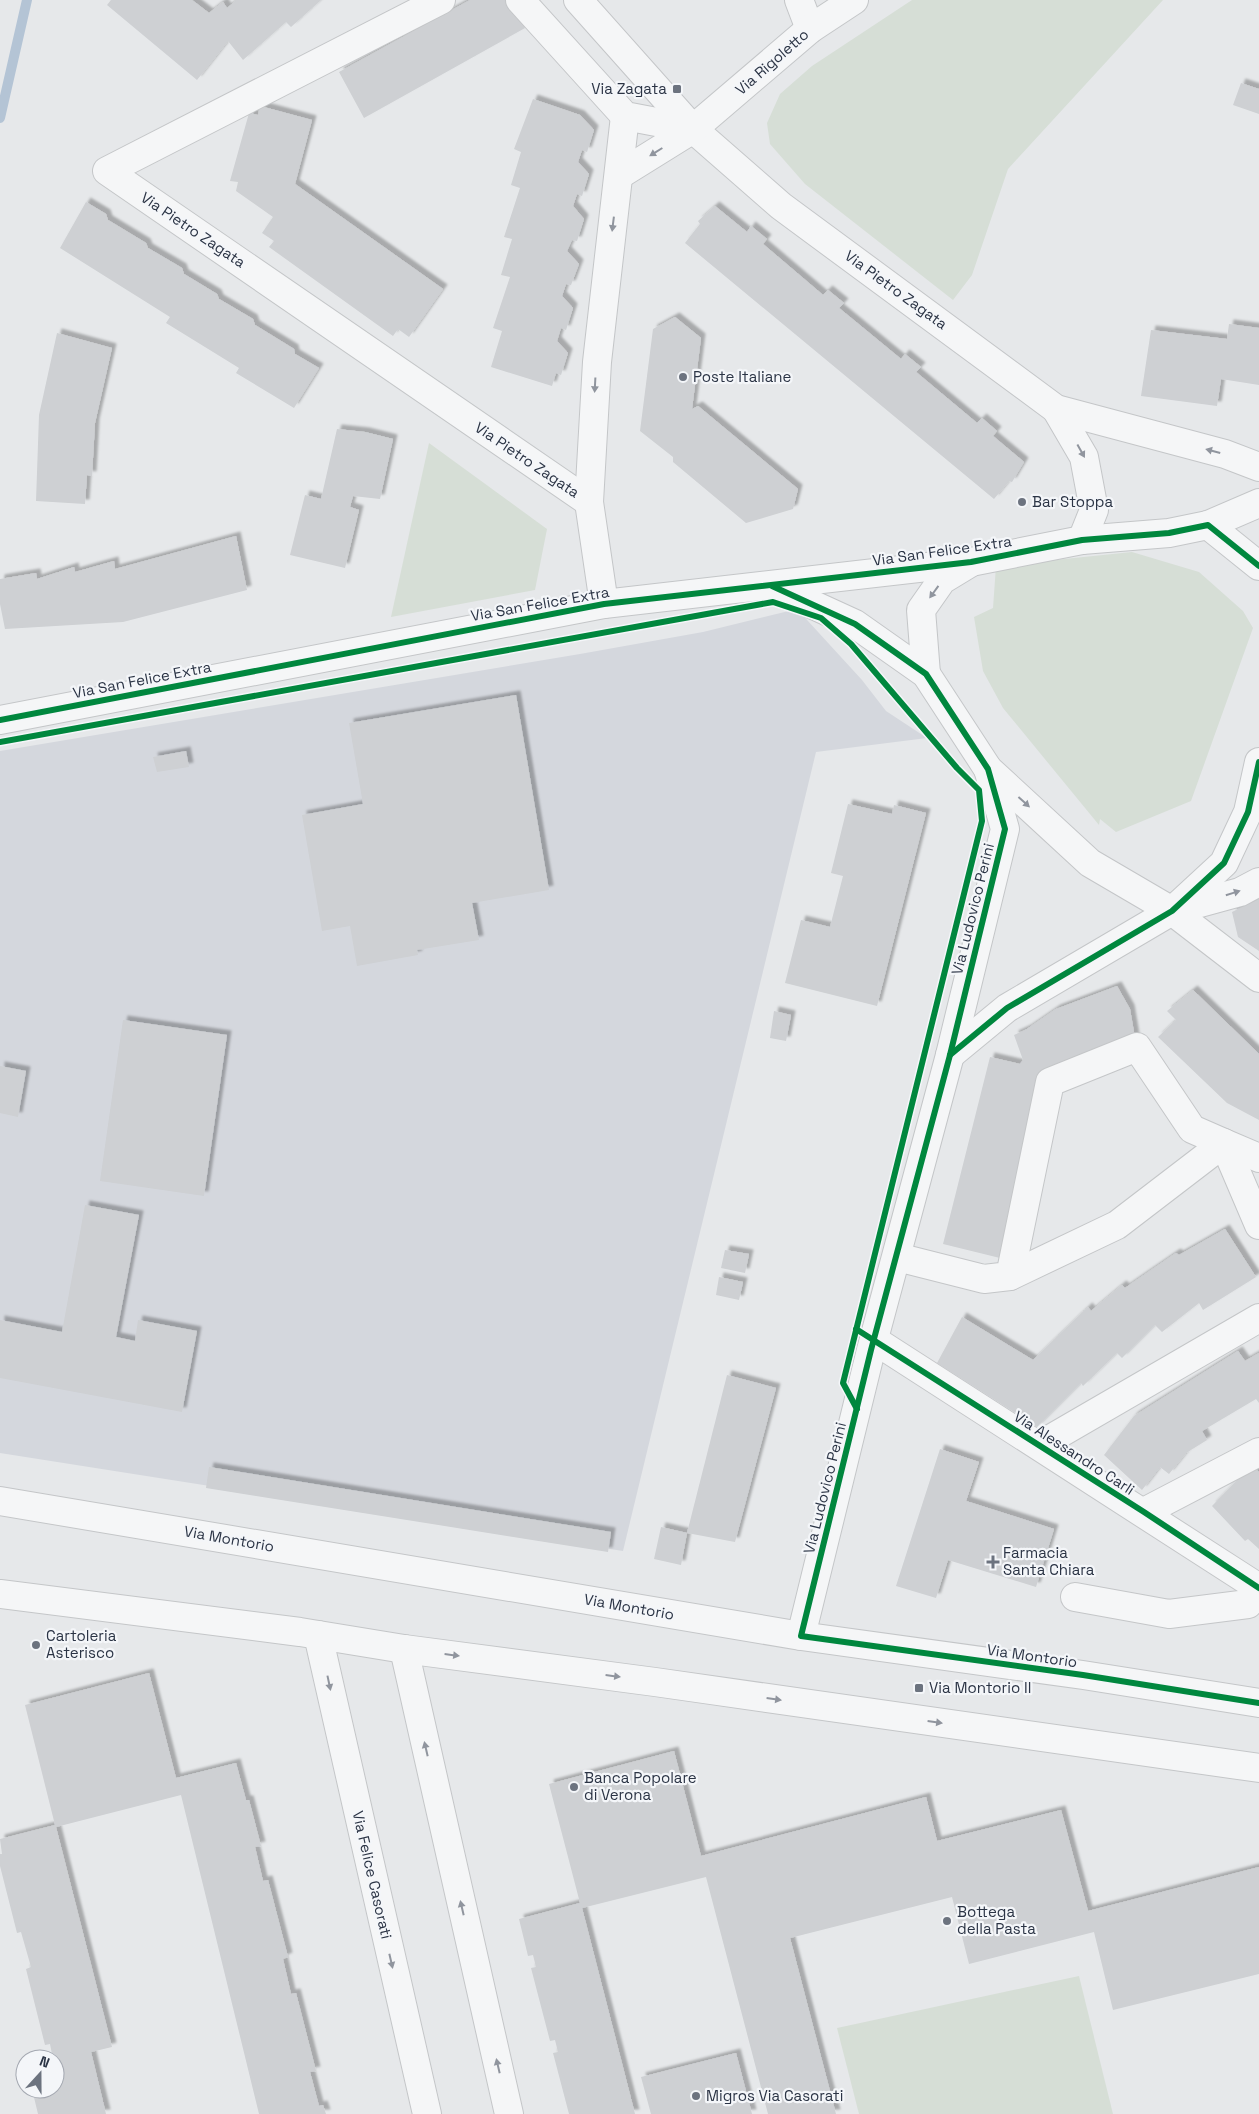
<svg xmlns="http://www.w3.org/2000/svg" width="1259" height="2114" viewBox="0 0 1259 2114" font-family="'Space Grotesk',sans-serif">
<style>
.built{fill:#d4d7dd}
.green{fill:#d6ded6}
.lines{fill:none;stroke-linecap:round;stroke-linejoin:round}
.stream{stroke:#b4c4d5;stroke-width:10}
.building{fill:#ced0d3;filter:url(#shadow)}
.minor-casing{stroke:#c4c6c8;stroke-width:30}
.minor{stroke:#f5f6f7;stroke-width:28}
.cycleway-casing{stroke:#f4f6f9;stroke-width:9}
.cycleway{stroke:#00873e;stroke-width:6}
.oneway{fill:#90959e}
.poi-dot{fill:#6c737f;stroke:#f4f6f9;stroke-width:2}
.labels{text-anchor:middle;stroke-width:4.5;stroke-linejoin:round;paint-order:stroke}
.street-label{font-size:15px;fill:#2b3445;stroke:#f4f6f9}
.poi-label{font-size:15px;fill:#2b3445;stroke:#f4f6f9;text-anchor:start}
</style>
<defs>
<filter id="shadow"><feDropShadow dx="4.5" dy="-4.5" stdDeviation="1" flood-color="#0004"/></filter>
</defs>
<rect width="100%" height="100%" fill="#e6e8ea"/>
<path class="built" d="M797 609 862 680 886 711 927 738 816 752 623 1551 0 1453V751L580 654 703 632Z"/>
<g class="green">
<path d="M912 0H1163L1008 169 972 275 953 300 805 184 770 144 767 123 780 94 812 66Z"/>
<path d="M429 443 547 529 535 590 391 617Z"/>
<path d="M1132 552 1199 572 1243 611 1253 628 1191 801 1116 832 1100 819 1099 825 1003 708 983 671 974 617 993 608 996 566Z"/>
<path d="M1079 1976 1113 2114H859L837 2028Z"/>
</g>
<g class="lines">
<path class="stream" d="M0 118 27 0"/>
</g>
<g class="building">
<path d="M111 0H192L209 13 223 2 227 8 237 0H321L291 27 286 22 243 60 228 41 197 80 107 5Z"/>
<path d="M470 0H510L512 6 525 28 364 118 339 72Z"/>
<path d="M1241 83 1259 89V114L1233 105Z"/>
<path d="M533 99 580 115 594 130 587 152 582 150 578 162 589 174 582 196 577 194 573 206 584 219 577 241 572 240 567 251 579 264 571 285 566 284 562 296 573 308 566 330 561 328 557 341 568 353 561 375 556 373 552 386 491 367 502 331 493 328 510 277 501 275 512 239 504 237 520 188 511 185 521 152 514 149Z"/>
<path d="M260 106 312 120 295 184 443 289 409 337 398 329 393 336 269 247 274 241 262 233 273 217 236 191 238 182 230 181 249 113 258 115Z"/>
<path d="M86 202 106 214 108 220 146 243 148 248 182 268 184 274 217 294 219 299 253 319 255 325 294 349 295 354 319 368 294 408 236 373 239 368 166 323 170 317 60 248Z"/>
<path d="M715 206 747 232 751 226 767 239 763 244 823 295 828 290 844 303 839 308 901 359 905 354 921 367 916 372 977 423 982 418 997 431 993 436 1024 462 1012 482 1009 481 994 499 685 243 700 224 698 221Z"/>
<path d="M675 317 701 338 692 409 698 406 798 489 793 509 746 523 673 462V457L640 431 653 329Z"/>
<path d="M1229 324 1259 328V385L1221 379 1217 406 1141 396 1151 330 1227 339Z"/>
<path d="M57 333 112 348 95 423 92 476 87 475 85 504 36 501 39 415Z"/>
<path d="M337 429 365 432 393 439 380 499 353 496 350 507 359 510 345 568 290 555 305 495 321 499Z"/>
<path d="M236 536 247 590 123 622 5 629 0 604V579L36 573 37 579 74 567 75 572 114 561 115 569Z"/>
<path d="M516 695 549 890 472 903 479 940 417 950 418 955 357 966 350 926 322 931 302 815 363 804 349 723Z"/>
<path d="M186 751 189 767 157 772 153 757Z"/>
<path d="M848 804 892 814 894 805 926 813 877 1006 785 983 801 920 830 927 843 876 831 873Z"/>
<path d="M1259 899V951L1238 937 1232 912Z"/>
<path d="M1117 986 1130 1009 1135 1038 1045 1076 1000 1258 943 1244 990 1057 1020 1064 1023 1060 1014 1035 1027 1029 1056 1009Z"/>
<path d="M1193 990 1259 1054V1120L1227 1103 1158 1037 1176 1020 1167 1011Z"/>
<path d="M774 1011 791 1015 786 1041 770 1038Z"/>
<path d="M123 1020 227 1035 204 1196 100 1181Z"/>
<path d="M0 1066 26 1071 18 1117 0 1113Z"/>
<path d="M85 1205 139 1215 116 1337 135 1341 138 1320 197 1331 182 1412 0 1378V1320L62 1332Z"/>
<path d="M1225 1229 1256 1277 1203 1310 1199 1303 1162 1332 1155 1325 1122 1358 1117 1353 1083 1386 1081 1383 1037 1427 937 1363 962 1317 1033 1360 1088 1307 1091 1311 1122 1285 1125 1288 1176 1253 1179 1255Z"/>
<path d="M725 1250 749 1254 745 1273 721 1268Z"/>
<path d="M719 1277 743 1282 739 1300 716 1295Z"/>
<path d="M1238 1351 1245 1361 1259 1353V1403L1256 1399 1202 1431 1207 1440 1186 1453 1169 1474 1160 1467 1142 1490 1104 1455 1134 1416Z"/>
<path d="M727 1375 776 1388 735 1542 687 1533Z"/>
<path d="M940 1449 979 1462 966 1501 1054 1529 1036 1587 948 1560 936 1598 896 1586Z"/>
<path d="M1252 1465 1259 1472V1549L1248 1539 1245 1541 1212 1506Z"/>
<path d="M209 1467 611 1532 608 1552 206 1488Z"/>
<path d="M661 1527 687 1533 681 1565 654 1559Z"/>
<path d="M149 1673 176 1778 236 1763 246 1800H249L261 1846 255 1847 263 1881 268 1880 288 1957 283 1959 291 1994 296 1993 316 2071 310 2072 319 2106 323 2105 326 2114H259L181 1795 56 1827 112 2047 91 2052 106 2114H38L32 2089H55V2059H53L50 2044 45 2045 26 1969 31 1967 21 1932 17 1933 0 1866V1854H2L0 1839 55 1825 25 1705Z"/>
<path d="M674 1751 701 1856 926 1797 937 1841 1061 1810 1088 1911 1259 1867V1974L1113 2010 1094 1932 969 1964 952 1897 790 1938 836 2114H768L706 1877 582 1908 635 2114H569L553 2053 558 2052 555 2040 550 2041 531 1968 536 1967 533 1955 528 1956 519 1919 580 1903 549 1784Z"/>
<path d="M736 2053 752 2114H651L641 2077Z"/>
</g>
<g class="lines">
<defs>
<g id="minor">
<path d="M441 0 107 171 589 502"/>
<path d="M520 0 625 116 693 129"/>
<path d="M578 0 693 129 781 206 1056 409 1225 454 1259 467"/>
<path d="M799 0 810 29"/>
<path d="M619 175 693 129 810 29 854 0"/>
<path d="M1056 409 1084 457 1094 510 1082 540"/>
<path d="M1208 525 1259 566"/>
<path d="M772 586 855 624 926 674 988 769 1090 863 1172 911 1259 978"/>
<path d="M604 604 589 502 597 362 625 116"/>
<path d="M926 674 921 610 942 580 970 563"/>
<path d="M0 720 604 604 971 562 1082 540 1169 533 1208 525 1259 503"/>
<path d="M1178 909 1240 892 1259 882"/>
<path d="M950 1055 1007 1008 1172 911 1224 863 1248 812 1259 762"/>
<path d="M897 1257 984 1279 1010 1276 1050 1082 1137 1047 1192 1129 1224 1143 1259 1225"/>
<path d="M1010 1276 1117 1225 1224 1143 1259 1158"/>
<path d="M874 1340 1259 1588"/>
<path d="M1040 1445 1259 1318"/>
<path d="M0 1501 801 1636 1083 1675 1259 1703"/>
<path d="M1144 1512 1259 1452"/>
<path d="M0 1594 300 1632 404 1649 655 1682 1259 1768"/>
<path d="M1075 1597 1169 1614 1248 1604 1259 1588"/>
<path d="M318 1635 427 2114"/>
<path d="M801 1636 871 1350 950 1055 1005 829 988 769"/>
<path d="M404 1649 509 2114"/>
</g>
</defs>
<use href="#minor" class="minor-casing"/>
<use href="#minor" class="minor"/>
<defs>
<g id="cycleway">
<path d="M772 586 855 624 926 674 988 769 1005 829 950 1055 871 1350 801 1636 1083 1675 1259 1703"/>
<path d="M0 720 604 604 971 562 1082 540 1169 533 1208 525 1259 566"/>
<path d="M0 742 773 602 821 618 851 644 957 768 979 790 982 821 843 1383 857 1409"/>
<path d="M950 1055 1007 1008 1172 911 1224 863 1248 812 1259 762"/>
<path d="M856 1329 1144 1512 1259 1588"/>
</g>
</defs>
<use href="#cycleway" class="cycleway-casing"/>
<use href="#cycleway" class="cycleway"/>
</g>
<defs><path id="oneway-solid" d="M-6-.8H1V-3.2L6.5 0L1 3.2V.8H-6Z" transform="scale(1.25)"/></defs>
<g class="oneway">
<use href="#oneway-solid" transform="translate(656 152) rotate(148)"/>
<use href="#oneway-solid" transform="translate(613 224) rotate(97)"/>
<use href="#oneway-solid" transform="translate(595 385) rotate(93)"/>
<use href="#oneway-solid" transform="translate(1081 451) rotate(61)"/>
<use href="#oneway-solid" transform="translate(1213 451) rotate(-165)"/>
<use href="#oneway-solid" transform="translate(934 592) rotate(126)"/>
<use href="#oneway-solid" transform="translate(1024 802) rotate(42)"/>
<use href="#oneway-solid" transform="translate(1233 893) rotate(-17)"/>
<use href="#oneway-solid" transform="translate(452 1655) rotate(7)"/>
<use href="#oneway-solid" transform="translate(613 1676) rotate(7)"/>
<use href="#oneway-solid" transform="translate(329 1683) rotate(78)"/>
<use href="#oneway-solid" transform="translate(774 1699) rotate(8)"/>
<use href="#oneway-solid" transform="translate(935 1722) rotate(8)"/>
<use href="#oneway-solid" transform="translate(426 1749) rotate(-103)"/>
<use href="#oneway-solid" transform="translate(462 1908) rotate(-103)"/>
<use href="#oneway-solid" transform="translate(391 1961) rotate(77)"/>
<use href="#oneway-solid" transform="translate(498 2066) rotate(-103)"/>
</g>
<g class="poi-dot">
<rect x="672" y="84" width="10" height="10" rx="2.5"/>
<circle cx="683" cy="377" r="5"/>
<circle cx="1022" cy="502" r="5"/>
<path d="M990.5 1554.5h5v5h5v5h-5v5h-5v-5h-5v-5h5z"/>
<circle cx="36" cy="1645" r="5"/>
<rect x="914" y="1683" width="10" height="10" rx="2.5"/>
<circle cx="574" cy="1787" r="5"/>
<circle cx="947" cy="1921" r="5"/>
<circle cx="696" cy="2096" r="5"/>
</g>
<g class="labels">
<g class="street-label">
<text transform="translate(772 62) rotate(-41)" y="5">Via Rigoletto</text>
<text transform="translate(193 230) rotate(34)" y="5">Via Pietro Zagata</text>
<text transform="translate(896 290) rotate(36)" y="5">Via Pietro Zagata</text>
<text transform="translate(527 460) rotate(34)" y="5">Via Pietro Zagata</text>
<text transform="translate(942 551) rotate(-8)" y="5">Via San Felice Extra</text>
<text transform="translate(540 604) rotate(-10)" y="5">Via San Felice Extra</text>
<text transform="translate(142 680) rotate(-11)" y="5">Via San Felice Extra</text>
<text transform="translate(973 909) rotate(-76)" y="5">Via Ludovico Perini</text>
<text transform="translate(1074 1453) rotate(33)" y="5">Via Alessandro Carli</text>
<text transform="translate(825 1488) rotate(-76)" y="5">Via Ludovico Perini</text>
<text transform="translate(229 1539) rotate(10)" y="5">Via Montorio</text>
<text transform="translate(629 1607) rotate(10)" y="5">Via Montorio</text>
<text transform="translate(1032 1656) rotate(8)" y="5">Via Montorio</text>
<text transform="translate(372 1875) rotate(77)" y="5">Via Felice Casorati</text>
</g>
<g class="poi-label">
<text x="667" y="94" text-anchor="end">Via Zagata</text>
<text x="693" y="382">Poste Italiane</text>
<text x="1032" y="507">Bar Stoppa</text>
<text x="1003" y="1558">Farmacia<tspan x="1003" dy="17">Santa Chiara</tspan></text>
<text x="46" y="1641">Cartoleria<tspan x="46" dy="17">Asterisco</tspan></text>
<text x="929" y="1693">Via Montorio II</text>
<text x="584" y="1783">Banca Popolare<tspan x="584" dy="17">di Verona</tspan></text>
<text x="957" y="1917">Bottega<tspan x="957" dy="17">della Pasta</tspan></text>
<text x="706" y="2101">Migros Via Casorati</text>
</g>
</g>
<g transform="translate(40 2074) rotate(21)"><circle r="24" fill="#f4f6f9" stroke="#a4a8b1"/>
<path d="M0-4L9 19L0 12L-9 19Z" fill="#6c737f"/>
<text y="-8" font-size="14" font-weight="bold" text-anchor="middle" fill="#2b3445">N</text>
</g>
</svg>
